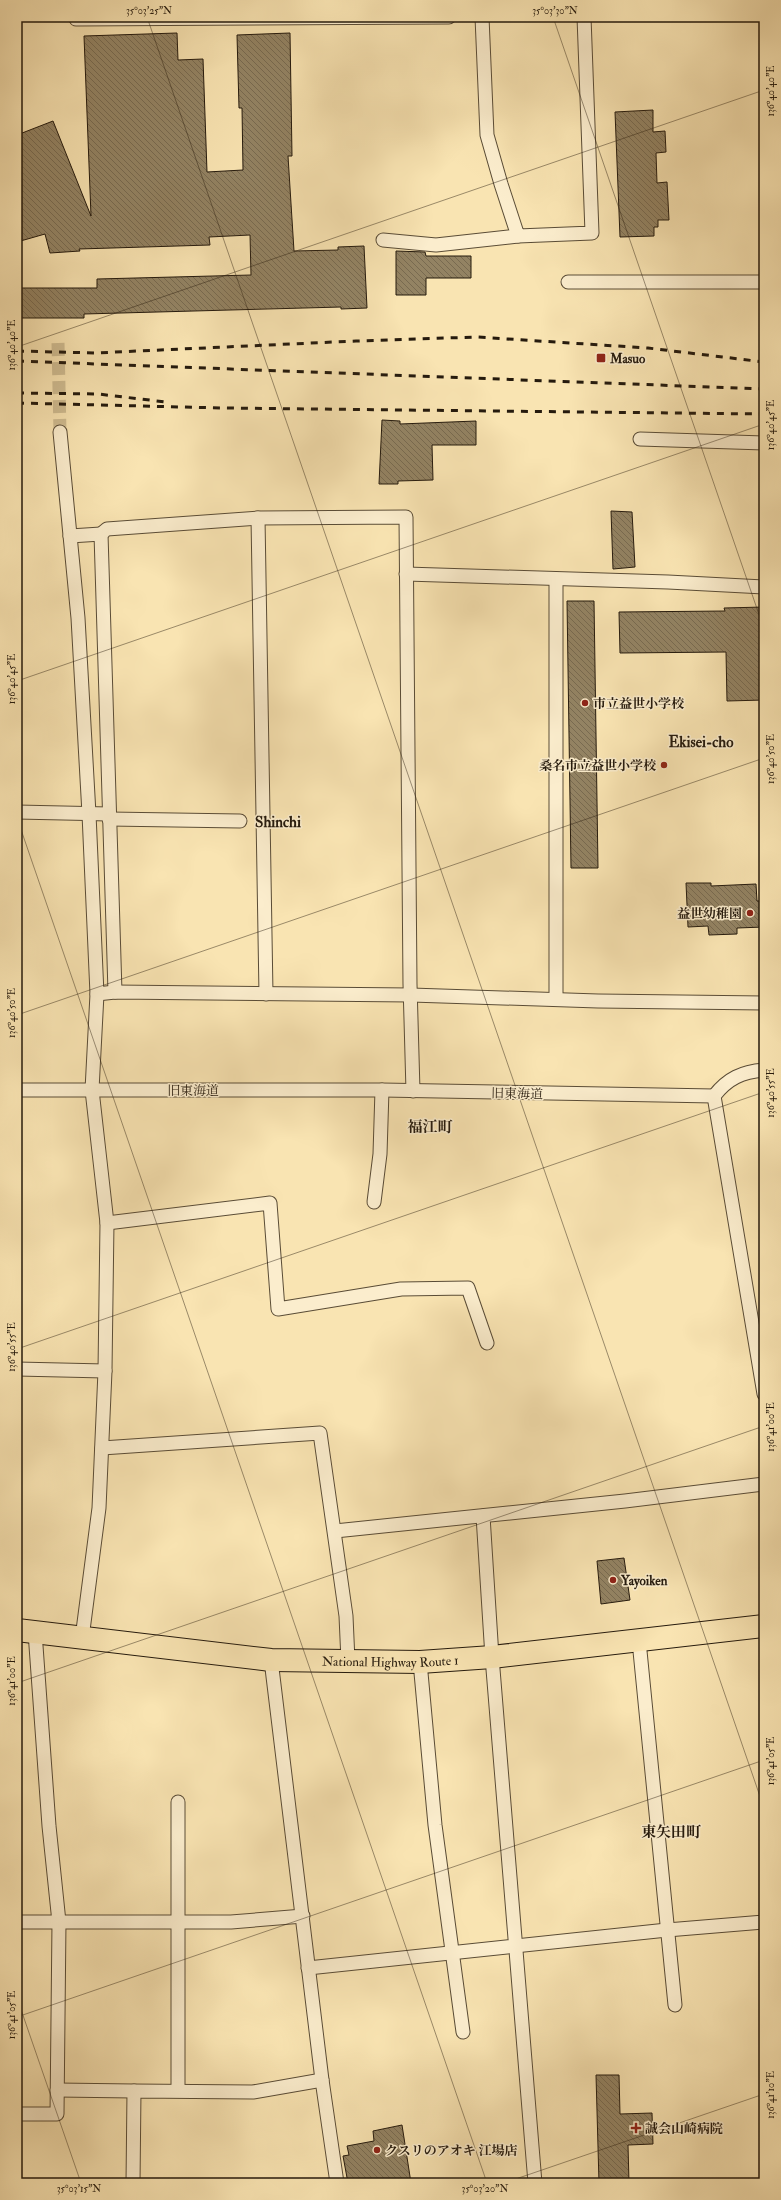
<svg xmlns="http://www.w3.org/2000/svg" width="781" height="2200" viewBox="0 0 781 2200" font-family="'IM FELL Double Pica','Noto Serif JP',serif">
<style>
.building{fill:url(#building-back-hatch);stroke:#251a0d}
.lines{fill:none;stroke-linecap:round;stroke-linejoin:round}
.street-tunnel{stroke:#cfbc91;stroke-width:13;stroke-dasharray:13 6;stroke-linecap:butt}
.street-casing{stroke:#5a4c36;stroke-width:15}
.highway-casing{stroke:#251a0d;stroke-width:24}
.street{stroke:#fbedcd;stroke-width:13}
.highway{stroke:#f9e4b2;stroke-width:22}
.rail{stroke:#251a0d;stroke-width:3;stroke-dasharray:7 7;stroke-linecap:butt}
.ticks{fill:none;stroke:#251a0d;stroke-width:1;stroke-opacity:0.45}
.poi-dot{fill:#8f2418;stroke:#fbedcd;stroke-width:1.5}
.labels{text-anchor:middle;stroke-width:3;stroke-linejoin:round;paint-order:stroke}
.poi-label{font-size:13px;font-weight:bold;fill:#251a0d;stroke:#fbedcd;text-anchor:start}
.street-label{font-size:13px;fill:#251a0d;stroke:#fbedcd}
.quarter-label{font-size:15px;font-weight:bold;fill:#251a0d;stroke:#fbedcd}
.neatline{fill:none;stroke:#251a0d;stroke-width:1.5}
.ticks-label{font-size:10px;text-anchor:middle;fill:#251a0d}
</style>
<defs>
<pattern id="building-back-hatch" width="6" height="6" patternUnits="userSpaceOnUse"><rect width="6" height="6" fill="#938363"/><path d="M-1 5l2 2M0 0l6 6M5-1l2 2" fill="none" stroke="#786a50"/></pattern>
</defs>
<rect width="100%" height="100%" fill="#f9e4b2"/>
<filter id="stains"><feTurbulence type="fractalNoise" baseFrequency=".005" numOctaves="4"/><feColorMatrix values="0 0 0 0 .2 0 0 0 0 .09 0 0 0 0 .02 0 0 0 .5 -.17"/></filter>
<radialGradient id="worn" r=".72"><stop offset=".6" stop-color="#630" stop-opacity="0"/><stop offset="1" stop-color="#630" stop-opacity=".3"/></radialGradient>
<g class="building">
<path d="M177 33 178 60 203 59 207 172 243 170 242 108H239L237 35 290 33 292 156H288L294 251 338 250V247L364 246 367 308 341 309V307L84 314V318H17V288H97V279L251 275 250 235 209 237 210 245 79 249 80 251 50 253 45 234 17 242V135L53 121 91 216 84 36Z"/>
<path d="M653 110V132L665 131 666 152 656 153 657 183 667 182 669 220H658V227H654V236L620 237 615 112Z"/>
<path d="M396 251 425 252 426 256H471V278H426V295H396Z"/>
<path d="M382 420 400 421V424L476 421V445H432L433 480 398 481V484H379Z"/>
<path d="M611 511 632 512 635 567 613 569Z"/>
<path d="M567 601H594L598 868H571Z"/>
<path d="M764 607V700L727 701 726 652 620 653 619 612 725 611 724 608Z"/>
<path d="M686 883H711V886L756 884 757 901H764V927L737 928V934L709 935 708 926 688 927Z"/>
<path d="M624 1558 630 1600 601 1604 597 1561Z"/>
<path d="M596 2075H619L620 2114 652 2113 653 2144 628 2145 629 2183H599Z"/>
<path d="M402 2125 411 2183H348L343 2156 349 2155 347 2146 374 2141 373 2131Z"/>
</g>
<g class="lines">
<path class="street-tunnel" d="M58 343 60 432"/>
<defs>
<g id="street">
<path d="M75 17 76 19 449 17"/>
<path d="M482 17 487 135 501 184 518 236 592 233 584 17"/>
<path d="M383 240 436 245 518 236"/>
<path d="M568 282H763L764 280"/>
<path d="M60 432 78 618 89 814 97 994 92 1090 107 1223 105 1371 99 1508 82 1638"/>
<path d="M640 439 764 443"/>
<path d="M258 518 266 994"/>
<path d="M101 534 107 529 258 518 406 517 410 984 413 1091"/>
<path d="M70 536 101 534 115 992"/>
<path d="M406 574 668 582 764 587"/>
<path d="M17 812 109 814"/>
<path d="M109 819 240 821"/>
<path d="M97 994 115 992 411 995 598 1001 764 1003"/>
<path d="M556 998V579"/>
<path d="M17 1090H382L714 1096"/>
<path d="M714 1096 764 1394"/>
<path d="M714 1096C728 1078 742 1072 764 1070"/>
<path d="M374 1202 380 1154 382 1090"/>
<path d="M107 1223 270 1203 278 1309 401 1289 468 1288 487 1343"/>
<path d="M17 1369 105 1371"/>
<path d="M102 1448 320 1433 346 1616 348 1661"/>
<path d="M483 1516 492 1657 535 2183"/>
<path d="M335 1531 625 1501 764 1484"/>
<path d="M639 1641 675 2005"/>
<path d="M271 1660 322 2080 337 2183"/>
<path d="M420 1662 435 1825 463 2032"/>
<path d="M17 1922H231L303 1916"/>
<path d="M308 1968 667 1930 764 1922"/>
<path d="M57 2090 134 2091"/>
<path d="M178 2090V1802"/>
<path d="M17 2114H57L59 1922 49 1826 35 1632"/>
<path d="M133 2183 134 2091 253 2092 322 2080"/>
</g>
<g id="highway">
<path id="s1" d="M17 1630 271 1660 420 1662 492 1657 764 1626"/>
</g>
</defs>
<use href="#street" class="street-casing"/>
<use href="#highway" class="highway-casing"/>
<use href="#street" class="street"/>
<use href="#highway" class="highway"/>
<g class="rail">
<path d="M17 351 95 353 356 341 477 337 648 348 764 362"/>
<path d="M17 361 764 389"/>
<path d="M17 393 98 394 166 402"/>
<path d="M17 403 224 408 764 414"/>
</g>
</g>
<path class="ticks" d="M147 17 764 1808M553 17 764 629M17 347 764 90M17 681 764 424M17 818 487 2183M17 1015 764 758M17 1349 764 1092M17 1683 764 1426M17 1998 81 2183M17 2017 764 1760M504 2183 764 2094"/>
<g class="poi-dot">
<rect x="596" y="353" width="10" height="10" rx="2"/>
<circle cx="585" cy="703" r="4"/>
<circle cx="664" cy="765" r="4"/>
<circle cx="750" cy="913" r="4"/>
<circle cx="613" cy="1580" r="4"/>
<path d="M634 2122h4v4h4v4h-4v4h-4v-4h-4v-4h4z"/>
<circle cx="377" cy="2150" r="4"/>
</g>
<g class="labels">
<g class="poi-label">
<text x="610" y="363">Masuo</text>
<text x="593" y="708">市立益世小学校</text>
<text x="656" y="770" text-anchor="end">桑名市立益世小学校</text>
<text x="742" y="918" text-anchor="end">益世幼稚園</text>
<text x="621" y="1585">Yayoiken</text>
<text x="645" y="2133">誠会山崎病院</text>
<text x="385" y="2155">クスリのアオキ 江場店</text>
</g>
<g class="street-label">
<text x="193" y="1095">旧東海道</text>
<text transform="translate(517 1093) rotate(1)" y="5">旧東海道</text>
<text dy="5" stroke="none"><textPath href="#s1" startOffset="375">National Highway Route 1</textPath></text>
</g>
<g class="quarter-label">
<text x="701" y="747">Ekisei-cho</text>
<text x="278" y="827">Shinchi</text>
<text x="430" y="1132">福江町</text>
<text x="671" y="1837">東矢田町</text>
</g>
</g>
<rect width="781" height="2200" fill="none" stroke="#f9e4b2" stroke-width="44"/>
<rect x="22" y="22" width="737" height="2156" class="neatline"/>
<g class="ticks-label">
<text x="149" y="14">35°03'25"N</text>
<text x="555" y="14">35°03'30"N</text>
<text transform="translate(770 91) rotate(-90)" y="4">136°40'40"E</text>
<text transform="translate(11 345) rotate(-90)" y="4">136°40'40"E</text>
<text transform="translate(770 425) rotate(-90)" y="4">136°40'45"E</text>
<text transform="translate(11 679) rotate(-90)" y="4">136°40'45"E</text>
<text transform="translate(770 759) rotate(-90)" y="4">136°40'50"E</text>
<text transform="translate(11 1013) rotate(-90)" y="4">136°40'50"E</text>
<text transform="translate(770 1093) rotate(-90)" y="4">136°40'55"E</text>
<text transform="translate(11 1347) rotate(-90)" y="4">136°40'55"E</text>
<text transform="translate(770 1427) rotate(-90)" y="4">136°41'00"E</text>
<text transform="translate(11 1681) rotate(-90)" y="4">136°41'00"E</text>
<text transform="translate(770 1761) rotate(-90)" y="4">136°41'05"E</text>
<text transform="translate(11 2015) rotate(-90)" y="4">136°41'05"E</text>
<text transform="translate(770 2095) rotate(-90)" y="4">136°41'10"E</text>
<text x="79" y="2192">35°03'15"N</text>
<text x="485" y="2192">35°03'20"N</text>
</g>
<rect width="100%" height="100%" filter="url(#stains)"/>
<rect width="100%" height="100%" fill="url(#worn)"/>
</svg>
